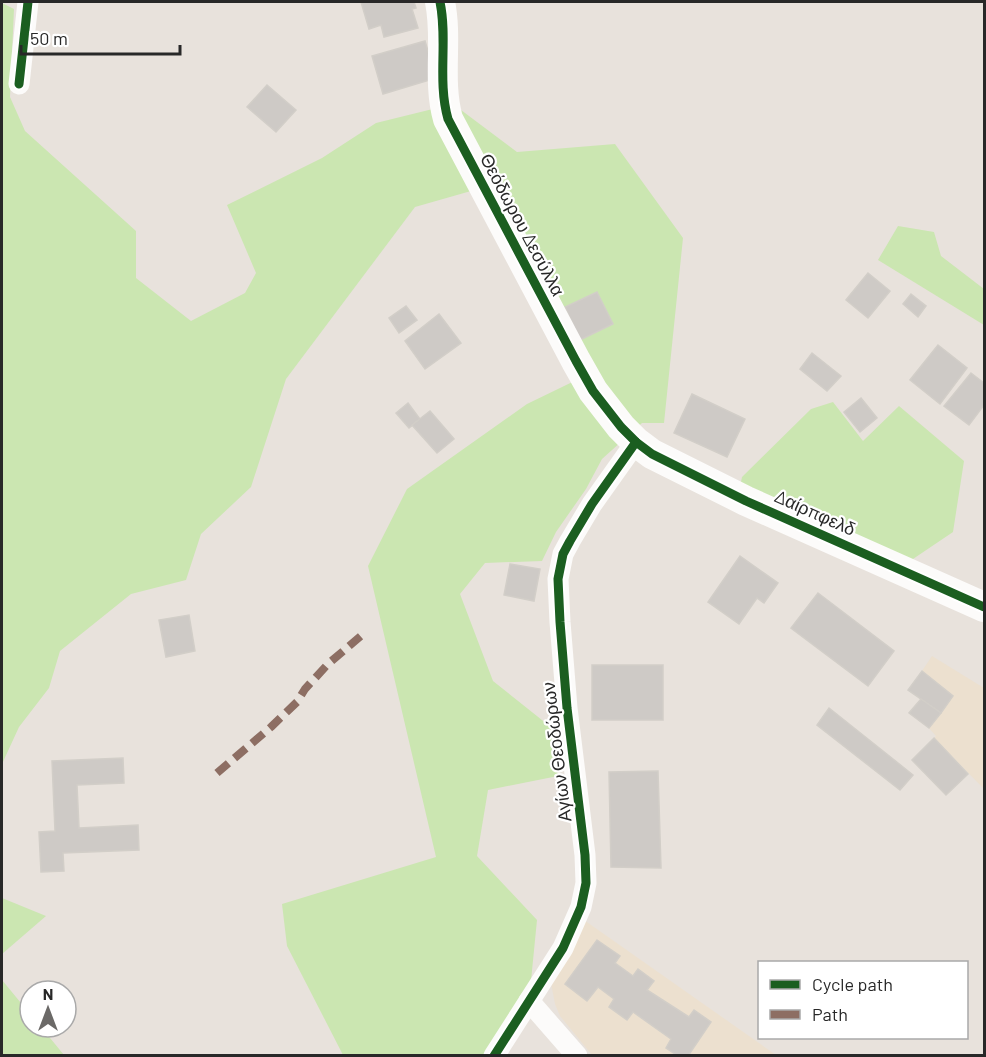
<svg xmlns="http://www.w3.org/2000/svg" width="986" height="1057" viewBox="0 0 986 1057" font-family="Barlow,sans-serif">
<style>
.education{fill:#ece0cf}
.green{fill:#cbe6b1}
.building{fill:#cecac6;stroke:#d2cec8;stroke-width:1.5}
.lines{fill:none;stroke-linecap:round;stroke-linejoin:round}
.street{stroke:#fcfbfa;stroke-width:21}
.secondary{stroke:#fcfbfa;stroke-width:30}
.quiet{stroke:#8d6e63;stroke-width:8;stroke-dasharray:15 8;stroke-linecap:butt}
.cycleway-casing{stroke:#fff;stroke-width:13}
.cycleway{stroke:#1b5e20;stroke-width:9}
.labels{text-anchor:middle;stroke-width:4.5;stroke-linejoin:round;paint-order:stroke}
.street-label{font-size:18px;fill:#282828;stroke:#fff}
</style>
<rect width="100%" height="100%" fill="#e8e2dc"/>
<g class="education">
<path d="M932 656 984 688V789L934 738 936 736 929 728 953 696 922 671Z"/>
<path d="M584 920 776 1055H592L560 1016 555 1004 551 983Z"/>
</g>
<g class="green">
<path d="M2 3 14 9 10 97 25 131 136 231V278L191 321 245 293 256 273 227 205 322 158 376 123 453 104 517 152 615 144 683 238 664 423H642L602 459 586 489 556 532 542 561 485 563 460 594 493 681 552 728 558 776 488 790 477 856 537 920 529 1001 494 1055H343L287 946 282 904 436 857 368 566 407 489 527 404 593 372 499 183 415 207 286 379 251 487 201 534 186 580 131 594 60 651 49 688 19 727 2 764Z"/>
<path d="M898 226 934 232 941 256 984 289V325L878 260Z"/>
<path d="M833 402 863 441 899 406 964 461 953 532 910 561 740 487 742 477 811 409Z"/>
<path d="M2 898 46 916 2 954Z"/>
<path d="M2 980 30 1014V1027H41L64 1055H2Z"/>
</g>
<g class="building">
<path d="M361 2H414L416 8 412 9 418 28 384 37 381 25 369 29Z"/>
<path d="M425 41 436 78 383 94 372 56Z"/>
<path d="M267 85 296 110 276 132 247 107Z"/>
<path d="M868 273 890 291 868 318 846 300Z"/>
<path d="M597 292 613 324 580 340 565 307Z"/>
<path d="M911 294 926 306 918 317 903 304Z"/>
<path d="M406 306 417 320 399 333 389 318Z"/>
<path d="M439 314 461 343 425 369 405 341Z"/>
<path d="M938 345 967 368 940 404 910 380Z"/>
<path d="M812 353 841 376 827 391 800 369Z"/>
<path d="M971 373 984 383V405L969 425 944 406Z"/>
<path d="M692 394 745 419 727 457 674 433Z"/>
<path d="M861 398 877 418 860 432 844 412Z"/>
<path d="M408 403 420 419 409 428 396 413Z"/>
<path d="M430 411 454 439 437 453 412 425Z"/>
<path d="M740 556 778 583 764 603 757 598 739 624 708 602Z"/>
<path d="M510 564 540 569 534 601 504 595Z"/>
<path d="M818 593 894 651 868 686 791 628Z"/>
<path d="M189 615 195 651 166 657 159 620Z"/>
<rect x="592" y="665" width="71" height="55"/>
<path d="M922 671 953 696 941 713 908 690Z"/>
<path d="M921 699 941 713 929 728 909 713Z"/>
<path d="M829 708 913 775 900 790 817 725Z"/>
<path d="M934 738 968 774 946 795 912 760Z"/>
<path d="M123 758 124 783 77 785 79 828 138 825 139 850 63 853 64 871 41 872 39 832 55 831 52 761Z"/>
<path d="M658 771 661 868 611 867 609 772Z"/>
<path d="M597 940 620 956 615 963 633 976 638 969 654 981 647 990 689 1017 694 1010 711 1022 688 1056H678L666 1048 671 1039 633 1012 627 1020 609 1007 614 999 598 987 587 1001 565 984Z"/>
</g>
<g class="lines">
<g class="street">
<path d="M19 84 28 2"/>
<path d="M529 1001 577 1056"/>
<path d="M494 1056 563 948 581 907 586 883 585 855 567 708 560 622 558 579 563 554 570 541 592 504 636 442"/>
</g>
<path class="secondary" d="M440 2C448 40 437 80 448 119L576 361 593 391 621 427 636 442 652 454 746 501 984 607"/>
<path class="quiet" d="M217 773 271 727 297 702 305 689 328 664 362 635"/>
<defs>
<g id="cycleway">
<path d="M440 2C448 40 437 80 448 119L576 361 593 391 621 427 636 442 652 454 746 501 984 607"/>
<path d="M19 84 28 2"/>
<path d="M494 1056 563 948 581 907 586 883 585 855 567 708 560 622 558 579 563 554 570 541 592 504 636 442"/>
</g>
</defs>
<use href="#cycleway" class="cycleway-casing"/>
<use href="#cycleway" class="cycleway"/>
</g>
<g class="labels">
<g class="street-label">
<text transform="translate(522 225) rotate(62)" y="6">Θεόδωρου Δεσύλλα</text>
<text transform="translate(815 513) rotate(24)" y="6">Δαίρπφελδ</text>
<text transform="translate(557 752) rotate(-97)" y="6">Αγίων Θεοδώρων</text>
</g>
</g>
<rect width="986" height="1057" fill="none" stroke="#282828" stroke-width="6"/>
<rect x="758" y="961" width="210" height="78" fill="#ffffff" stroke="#a9a9a9" stroke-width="1.5"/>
<rect x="770" y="980" width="30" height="9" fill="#1b5e20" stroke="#a9a9a9" stroke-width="1.5"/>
<text x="812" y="991" font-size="18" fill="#282828">Cycle path</text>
<rect x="770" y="1010" width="30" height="9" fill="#8d6e63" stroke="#a9a9a9" stroke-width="1.5"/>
<text x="812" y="1021" font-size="18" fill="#282828">Path</text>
<g transform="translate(48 1009)"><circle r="28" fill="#ffffff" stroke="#a9a9a9" stroke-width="1.5"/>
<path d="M0-4.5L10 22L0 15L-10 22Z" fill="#6b6967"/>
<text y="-9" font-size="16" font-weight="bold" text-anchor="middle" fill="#282828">N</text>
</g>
<path d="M21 45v9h159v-9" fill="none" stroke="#282828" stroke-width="3"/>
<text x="30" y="45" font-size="18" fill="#282828" stroke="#ffffff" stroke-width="4.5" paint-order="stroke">50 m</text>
</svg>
